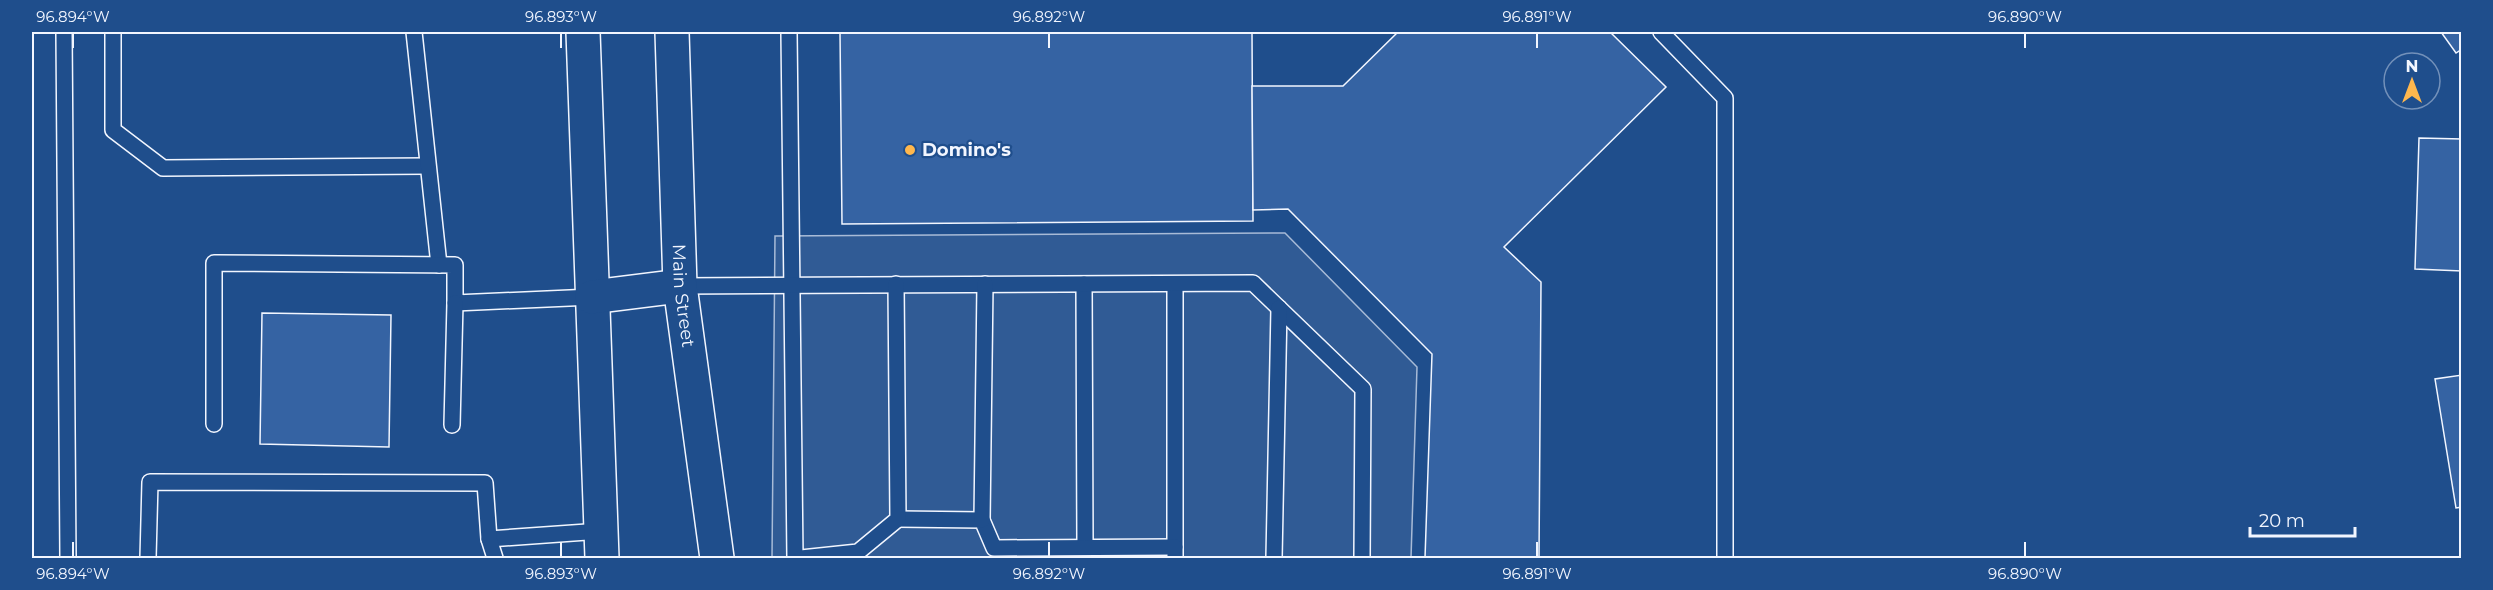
<svg xmlns="http://www.w3.org/2000/svg" width="2493" height="590" viewBox="0 0 2493 590" font-family="Montserrat,sans-serif">
<style>
.built{fill:#305b95;stroke:#a8bbd7;stroke-width:1.5}
.building{fill:#3563a3;stroke:#f2f6ff;stroke-width:1.5}
.lines{fill:none;stroke-linecap:round;stroke-linejoin:round}
.lane-casing{stroke:#f2f6ff;stroke-width:18}
.primary-casing{stroke:#f2f6ff;stroke-width:36}
.lane{stroke:#1f4e8c;stroke-width:15}
.primary{stroke:#1f4e8c;stroke-width:33}
.ticks{fill:none;stroke:#f2f6ff;stroke-width:2}
.poi-dot{fill:#ffb74d;stroke:#1f4e8c;stroke-width:2}
.labels{text-anchor:middle;stroke-width:4.5;stroke-linejoin:round;paint-order:stroke}
.poi-label{font-size:18px;font-weight:bold;fill:#f2f6ff;stroke:#1f4e8c;text-anchor:start}
.street-label{font-size:18px;fill:#f2f6ff;stroke:#1f4e8c}
.neatline{fill:none;stroke:#f2f6ff;stroke-width:2}
.ticks-label{font-size:15px;text-anchor:middle;fill:#f2f6ff}
</style>
<rect width="100%" height="100%" fill="#1f4e8c"/>
<path class="built" d="M1285 233 1417 367 1411 558H772L775 236Z"/>
<g class="building">
<path d="M840 32H1252L1253 221 842 224Z"/>
<path d="M1398 32H1610L1666 87 1504 247 1541 282 1539 558H1425L1432 354 1288 209 1253 210 1252 86H1343Z"/>
<path d="M2441 32H2462V49L2456 53Z"/>
<path d="M2419 138 2462 139V271L2415 269Z"/>
<path d="M262 313 391 315 389 447 260 444Z"/>
<path d="M2462 375V507L2456 508 2435 379Z"/>
</g>
<g class="lines">
<defs>
<g id="lane">
<path d="M64 32 68 558"/>
<path d="M113 32V130L163 168 427 166"/>
<path d="M414 32 439 265"/>
<path d="M789 32 795 558"/>
<path d="M1661 32 1725 98V558"/>
<path d="M1084 284 1085 547"/>
<path d="M1175 284V558"/>
<path d="M680 286 1253 283 1363 389 1362 558"/>
<path d="M214 424V263L455 265V303L592 297"/>
<path d="M452 425 455 303"/>
<path d="M898 519 982 520 994 548 1175 547"/>
<path d="M982 520 985 284"/>
<path d="M489 539 601 531"/>
<path d="M148 558 150 482 485 483 489 539 495 558"/>
<path d="M801 558 858 552 898 519 896 284"/>
<path d="M1274 558 1279 308"/>
</g>
<g id="primary">
<path d="M583 32 602 558"/>
<path id="s1" d="M672 32 680 286 717 558"/>
<path d="M592 297 680 286"/>
</g>
</defs>
<use href="#lane" class="lane-casing"/>
<use href="#primary" class="primary-casing"/>
<use href="#lane" class="lane"/>
<use href="#primary" class="primary"/>
</g>
<path class="ticks" d="M73 33V48M561 33V48M1049 33V48M1537 33V48M2025 33V48M73 542V557M561 542V557M1049 542V557M1537 542V557M2025 542V557"/>
<circle class="poi-dot" cx="910" cy="150" r="6"/>
<g class="labels">
<g class="poi-label">
<text x="922" y="156">Domino's</text>
</g>
<g class="street-label">
<text dy="6" stroke="none"><textPath href="#s1" startOffset="264">Main Street</textPath></text>
</g>
</g>
<rect width="2493" height="590" fill="none" stroke="#1f4e8c" stroke-width="66"/>
<g transform="translate(2412 81)"><circle r="28" fill="#1f4e8c" stroke="#7391ba" stroke-width="1.5"/>
<path d="M0-4.5L10 22L0 15L-10 22Z" fill="#ffb74d"/>
<text y="-9" font-size="16" font-weight="bold" text-anchor="middle" fill="#f2f6ff">N</text>
</g>
<path d="M2250 527v9h105v-9" fill="none" stroke="#f2f6ff" stroke-width="3"/>
<text x="2259" y="527" font-size="18" fill="#f2f6ff" stroke="#1f4e8c" stroke-width="4.5" paint-order="stroke">20 m</text>
<rect x="33" y="33" width="2427" height="524" class="neatline"/>
<g class="ticks-label">
<text x="73" y="22">96.894°W</text>
<text x="561" y="22">96.893°W</text>
<text x="1049" y="22">96.892°W</text>
<text x="1537" y="22">96.891°W</text>
<text x="2025" y="22">96.890°W</text>
<text x="73" y="579">96.894°W</text>
<text x="561" y="579">96.893°W</text>
<text x="1049" y="579">96.892°W</text>
<text x="1537" y="579">96.891°W</text>
<text x="2025" y="579">96.890°W</text>
</g>
</svg>
